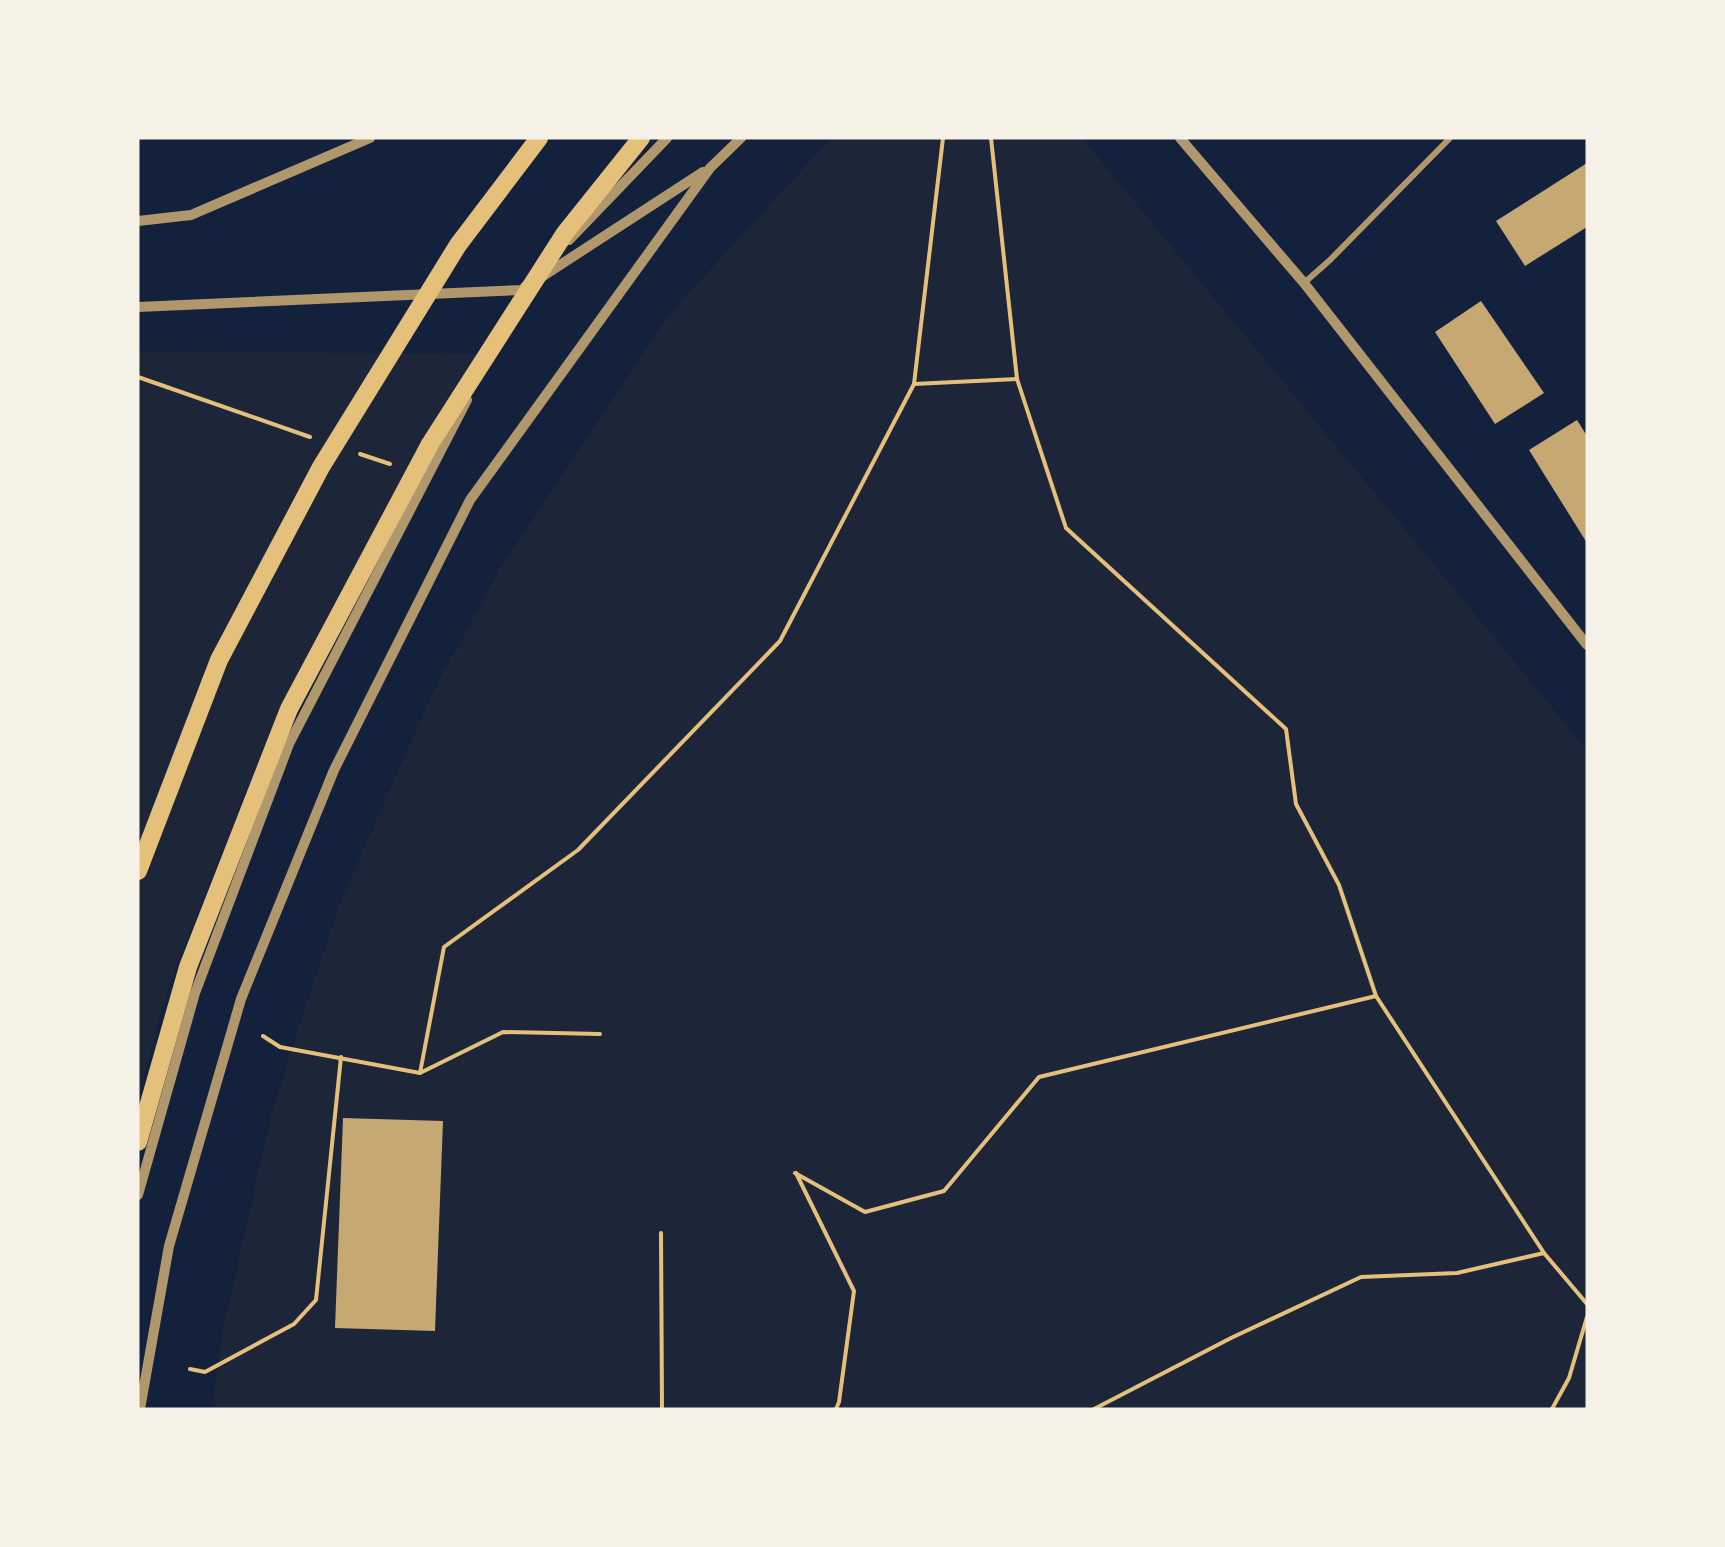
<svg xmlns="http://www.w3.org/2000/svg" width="1725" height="1547" viewBox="0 0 1725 1547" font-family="'Fira Sans',sans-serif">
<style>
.green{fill:#1d2539}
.building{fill:#c6a872}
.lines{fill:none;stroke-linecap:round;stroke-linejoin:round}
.path{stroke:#e5c07b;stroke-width:4}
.minor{stroke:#b1986c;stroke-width:6}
.tertiary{stroke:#b1986c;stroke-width:10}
.motorway{stroke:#e5c07b;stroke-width:18}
</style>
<rect width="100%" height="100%" fill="#14213d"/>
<g class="green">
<path d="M831 138H1082L1587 750V1409H212L223 1330 272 1111 339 905 432 694 500 569 667 317Z"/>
<path d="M138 351 483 354 271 730 167 990 138 1100Z"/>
</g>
<g class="building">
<path d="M1587 163V227L1525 266 1496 221Z"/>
<path d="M1481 301 1544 393 1495 424 1435 332Z"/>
<path d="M1577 420 1587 436V543L1529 450Z"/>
<path d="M343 1118 443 1121 435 1331 335 1328Z"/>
</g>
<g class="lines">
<g class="path">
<path d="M991 138 1017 379 1066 528 1286 729 1296 804 1339 885 1376 996 1544 1253 1587 1304"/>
<path d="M138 377 310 437"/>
<path d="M914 384 1017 379"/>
<path d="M360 454 390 464"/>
<path d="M263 1036 280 1047 420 1073 503 1032 600 1034"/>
<path d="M420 1073 444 947 578 850 780 641 914 384 943 138"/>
<path d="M795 1173 865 1212 944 1191 1039 1077 1376 996"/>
<path d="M796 1173 854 1291 839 1402 836 1409"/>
<path d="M661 1233 662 1409"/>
<path d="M190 1369 205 1372 294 1324 316 1300 341 1057"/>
<path d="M1094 1409 1231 1338 1361 1277 1457 1273 1544 1253"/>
<path d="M1552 1409 1569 1378 1587 1317"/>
</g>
<path class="minor" d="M1304 283 1330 260 1450 138"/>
<g class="tertiary">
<path d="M1180 138 1304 283 1587 645"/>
<path d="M138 221 191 215 370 138"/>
<path d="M569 240 667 138"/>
<path d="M540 278 703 172"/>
<path d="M138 307 522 290 528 284"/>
<path d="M138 1195 195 993 289 744 467 400"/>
<path d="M140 1409 169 1246 241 999 334 770 470 500 710 168 741 138"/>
</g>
<g class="motorway">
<path d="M138 871 219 660 321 467 458 245 539 138"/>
<path d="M138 1142 188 967 289 709 430 444 565 233 641 138"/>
</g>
</g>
<rect width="1725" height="1547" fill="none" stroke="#f6f1e7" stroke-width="279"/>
</svg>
